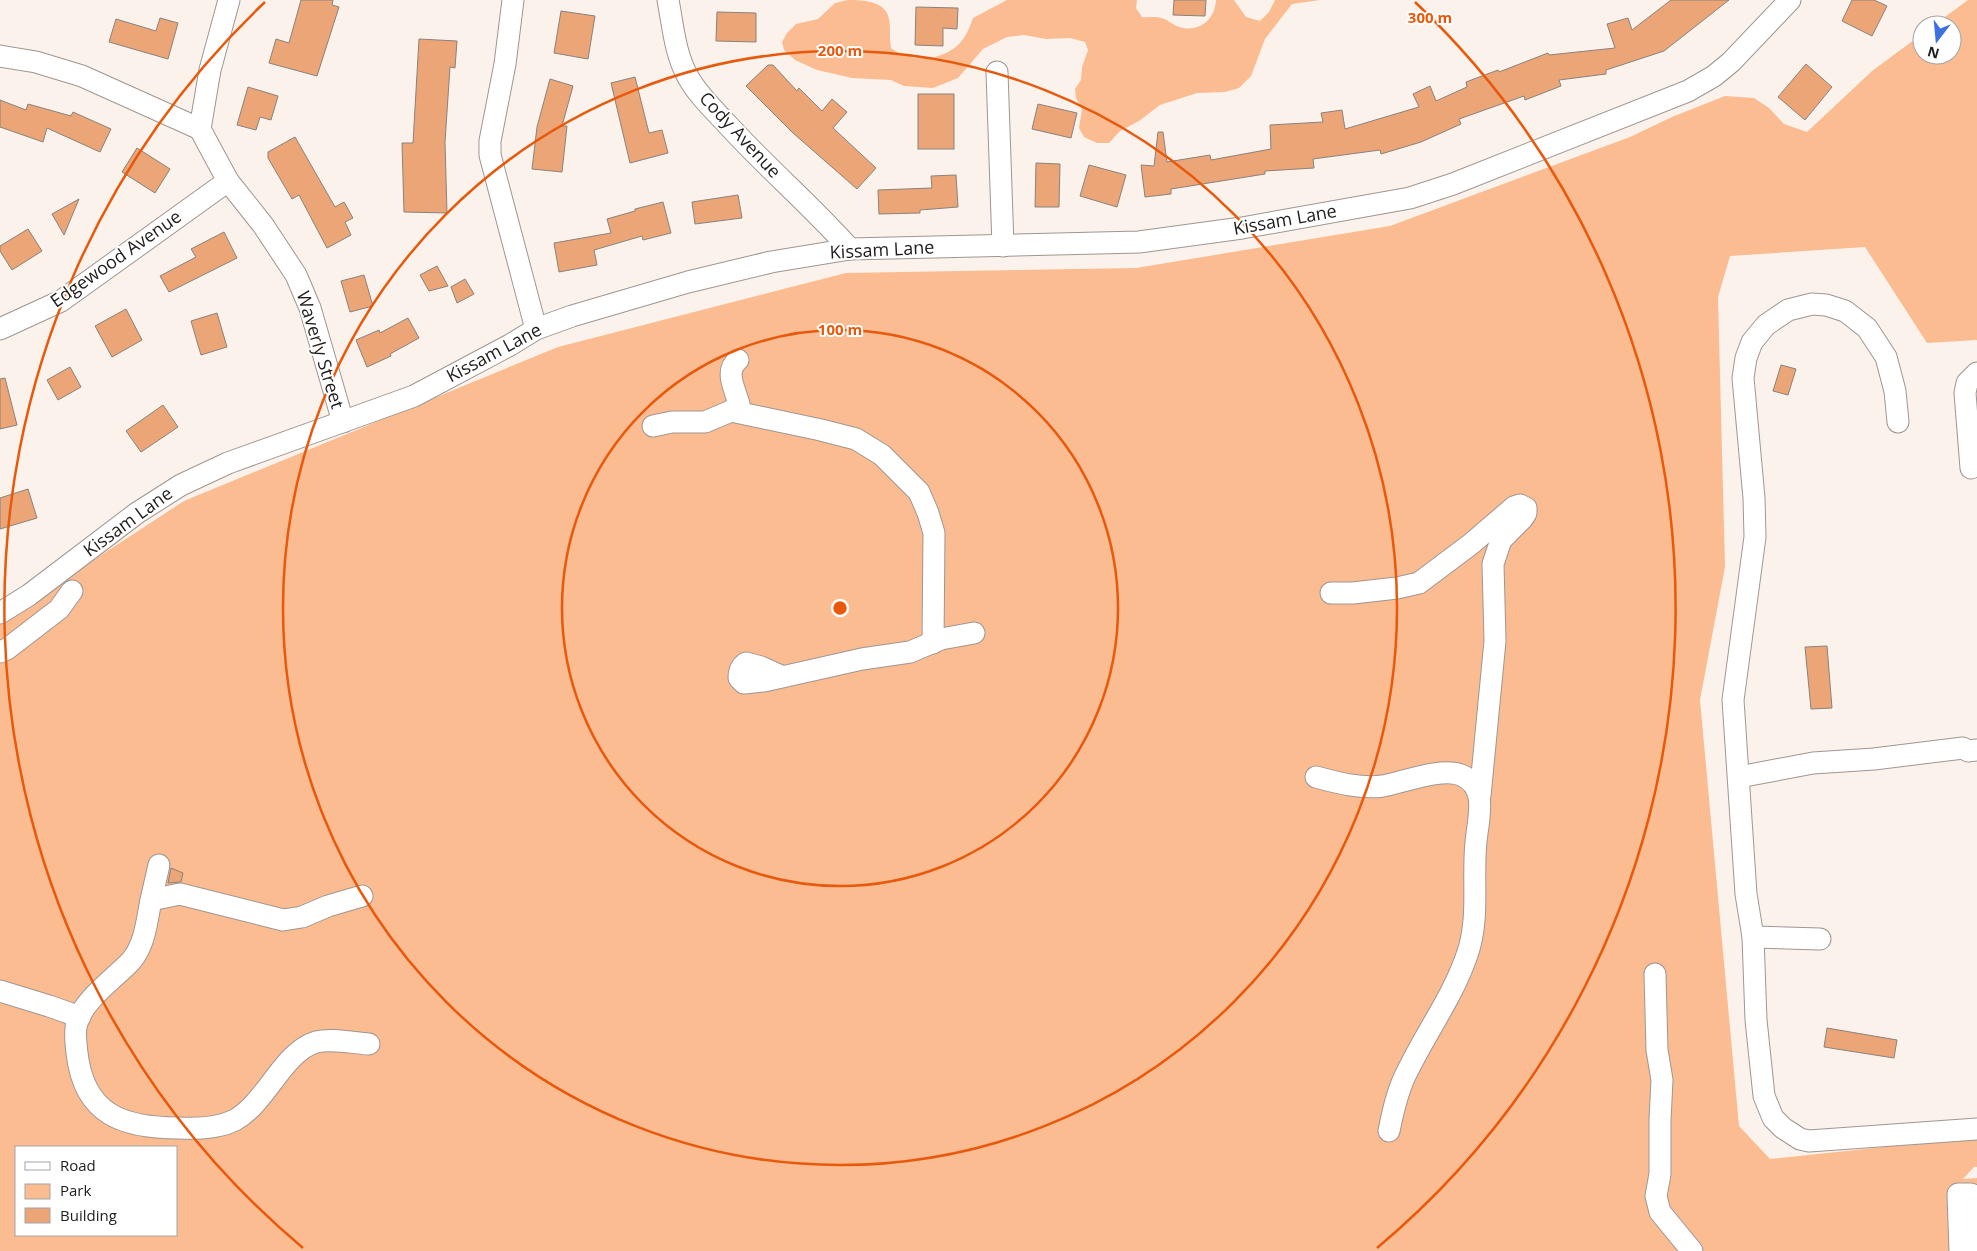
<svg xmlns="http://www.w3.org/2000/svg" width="1977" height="1251" viewBox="0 0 1977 1251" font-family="'Open Sans',sans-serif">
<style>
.green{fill:#fbbc92;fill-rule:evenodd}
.building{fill:#eba577;stroke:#8a827d}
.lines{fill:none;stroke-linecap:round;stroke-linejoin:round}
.minor-casing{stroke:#9f9691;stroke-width:23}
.minor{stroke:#fff;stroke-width:21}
.ring{fill:none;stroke:#e8590c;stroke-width:2.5}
.labels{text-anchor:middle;stroke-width:4;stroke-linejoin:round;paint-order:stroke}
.street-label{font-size:18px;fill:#1f1c1a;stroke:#fff}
.centre{fill:#e8590c;stroke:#fff;stroke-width:2.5}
.ring-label{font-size:15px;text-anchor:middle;font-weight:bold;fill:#e8590c;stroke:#fff;stroke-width:4;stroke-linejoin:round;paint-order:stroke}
</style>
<rect width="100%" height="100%" fill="#fbf2ec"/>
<g class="green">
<path d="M848 0C863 0 886 1 889 19 891 29 889 38 891 48 911 63 941 62 960 43 966 36 970 27 973 18L1007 0H1137L1136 8 1142 17C1148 18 1156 16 1161 18 1167 19 1173 25 1179 27 1199 33 1215 20 1216 0H1234L1246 17 1260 21 1269 12 1275 0H1320L1292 4 1265 39 1251 76 1239 88 1225 92 1197 93 1160 105 1139 121 1120 131 1109 143H1097L1084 137 1079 128 1082 109 1076 98 1075 89 1081 80 1082 67 1088 50 1085 42 1070 38 1046 39 1024 35 1007 37 983 49 958 78 933 88 904 86 891 80 852 78 817 70 795 60 784 50 782 42 787 33 796 24 818 19 835 3Z"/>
<path d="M1968 0H1977V340L1927 343 1865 247 1730 256 1718 297 1725 567 1700 700 1739 1126 1770 1159 1977 1137V1167H1974L1963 1179 1977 1178V1251H0V621L184 501 558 347 846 273 1136 268 1390 226 1630 137 1672 117 1725 96 1754 98 1769 108 1784 124 1807 132 1872 71 1922 34V55H1952V25H1934ZM16 1147H176V1235H16Z"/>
</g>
<g class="building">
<path d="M301 0H333L332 5 339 7 317 76 269 63 276 39 289 43Z"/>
<path d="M1174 0H1206L1205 16 1173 15Z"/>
<path d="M1671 0H1729L1664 51 1606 70V74L1559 80 1561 86 1525 100 1524 96 1459 119 1461 124 1421 142 1381 154 1380 150 1313 159 1314 168 1265 171V174L1171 189V194L1145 197 1141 165 1154 166 1158 132H1163L1167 162 1210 155 1211 160 1271 149 1270 125 1323 122 1321 113 1342 110 1345 129 1419 107 1413 94 1430 86 1436 101 1467 87 1466 82 1498 70 1499 72 1548 53 1549 55 1615 48 1607 24 1628 18 1632 30Z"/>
<path d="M1852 0H1874L1887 6 1872 36 1842 21Z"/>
<path d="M916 7 958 8 957 29 943 28V46L915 45Z"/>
<path d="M561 11 595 16 588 59 554 53Z"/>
<path d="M717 12 756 13V42L716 41Z"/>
<path d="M160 18 178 23 168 59 109 42 116 19 156 31Z"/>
<path d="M419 39 457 41 455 68 450 67 445 142 447 213 404 212 402 143H413Z"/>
<path d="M1806 64 1832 87 1805 120 1778 97Z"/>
<path d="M768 65H773L797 91 799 88 822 111 832 99 847 112 833 128 876 168 857 189 793 133 746 86Z"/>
<path d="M635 77 649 133 662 130 668 153 630 163 611 83Z"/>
<path d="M550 79 573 86 562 126H567L562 172 532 169 537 127Z"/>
<path d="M248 87 278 96 271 120 260 117 256 130 237 125Z"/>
<rect x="918" y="94" width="36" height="55"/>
<path d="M0 100 26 110 28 104 71 116 73 112 111 129 100 152 47 128 43 142 0 127Z"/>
<path d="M1038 104 1077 113 1071 138 1032 129Z"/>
<path d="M295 137 335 207 344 202 353 218 345 222 351 235 327 248 299 195 292 199 268 158V152Z"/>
<path d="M137 148 170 169 155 193 122 172Z"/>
<path d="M1036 163 1060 164 1059 207H1035Z"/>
<path d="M1089 165 1126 175 1117 207 1080 196Z"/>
<path d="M956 175 958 207 920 210V213L879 214 878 190 932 188 931 176Z"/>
<path d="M738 195 742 218 695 224 692 202Z"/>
<path d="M79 199 64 235 52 214Z"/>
<path d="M663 202 671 233 643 240 642 236 594 250 597 265 559 272 554 243 611 233 607 219 635 211V209Z"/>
<path d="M28 229 42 251 12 270 0 251V246Z"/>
<path d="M224 232 237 258 169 292 160 276 196 257 191 249Z"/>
<path d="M437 266 448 286 429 291 420 275Z"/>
<path d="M364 275 373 306 350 312 341 281Z"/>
<path d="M465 279 474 294 457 303 451 287Z"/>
<path d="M126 309 142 340 112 357 95 326Z"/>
<path d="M217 313 227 347 201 355 191 321Z"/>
<path d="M408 318 419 338 390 354 391 356 367 367 356 340 379 330 380 333Z"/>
<path d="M1781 365 1796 369 1788 395 1773 391Z"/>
<path d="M70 367 81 387 58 400 47 380Z"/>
<path d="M5 378 17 425 0 429V379Z"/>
<path d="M163 405 178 427 141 452 126 431Z"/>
<path d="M28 489 37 518 0 529V498Z"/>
<path d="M1827 646 1832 708 1811 709 1805 647Z"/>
<path d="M171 868 183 873 181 882 168 883Z"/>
<path d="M1827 1028 1897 1040 1894 1058 1824 1047Z"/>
</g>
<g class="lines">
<defs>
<g id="minor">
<path d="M229 0 210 70 200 129 228 181 263 225 296 275 310 308 343 422"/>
<path d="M513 0 505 64 490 141V155L536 329"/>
<path d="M668 0C673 26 675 54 688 77 698 95 713 109 727 124 766 167 811 205 850 249"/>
<path d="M0 56 36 62 82 76 200 129"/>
<path d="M997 72 1003 246"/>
<path d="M0 329 61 301 228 181"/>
<path d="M738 360C724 371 735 389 739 404L731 411 821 430 856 439 882 455 919 492 928 513 934 533 933 643"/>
<path d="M1898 422 1895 391 1886 357 1867 328 1845 311 1826 305 1812 304 1788 310 1766 325 1752 342 1746 358 1743 378 1754 498 1755 537 1733 700 1746 894 1753 937 1756 1020 1764 1096 1773 1118 1783 1128 1800 1139 1809 1141 1977 1129"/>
<path d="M653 426 672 422H705L731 411"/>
<path d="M1971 468 1965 393 1967 383 1977 373"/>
<path d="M1331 593H1353L1397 588 1419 583 1471 544 1514 507 1520 505 1526 508V513L1522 519 1501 540 1493 564 1495 641 1480 796"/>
<path d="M0 613 29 595 137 513 181 485 228 463 414 396 510 345 536 329 572 316 688 282 771 262 850 249 1139 242 1242 228 1410 198 1453 184 1688 91 1714 76 1731 62 1790 0"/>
<path d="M0 652 7 649 59 609 72 591"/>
<path d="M783 677 761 667 746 663C740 667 739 672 739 678L744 683 764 681 862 659 910 652 941 639 974 633"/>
<path d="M1316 777C1338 783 1361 789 1383 786 1404 782 1442 767 1461 775 1489 787 1478 818 1476 842 1472 881 1480 918 1467 955 1453 996 1427 1031 1408 1070 1398 1088 1393 1111 1389 1131"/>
<path d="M1739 777 1813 763 1874 759 1963 748 1968 751 1977 750"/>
<path d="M362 896 328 906 302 917 283 920 180 894 151 900C147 920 145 945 131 961 115 978 83 1000 77 1023 74 1032 76 1044 77 1053 84 1115 123 1128 179 1128 197 1129 219 1128 235 1120 266 1103 283 1052 316 1042 332 1038 353 1043 369 1044"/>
<path d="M151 900 159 865"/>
<path d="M1753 937 1820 939"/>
<path d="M1655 974 1657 1050 1662 1080 1660 1120V1174L1656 1196 1660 1212 1692 1251"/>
<path d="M0 991 49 1006 80 1017"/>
<path d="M1960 1251 1958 1194H1971L1973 1251"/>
</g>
</defs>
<use href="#minor" class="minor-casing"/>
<use href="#minor" class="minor"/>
</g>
<g class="ring">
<circle cx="840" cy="608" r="278"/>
<circle cx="840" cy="608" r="557"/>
<path d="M303 1248A835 835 0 0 1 265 2M1415 2A835 835 0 0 1 1377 1248"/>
</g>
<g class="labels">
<g class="street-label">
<text transform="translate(740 135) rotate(47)" y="6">Cody Avenue</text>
<text transform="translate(1285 220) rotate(-10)" y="6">Kissam Lane</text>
<text transform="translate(882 250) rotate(-3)" y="6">Kissam Lane</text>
<text transform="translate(116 259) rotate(-35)" y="6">Edgewood Avenue</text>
<text transform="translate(320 350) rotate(73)" y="6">Waverly Street</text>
<text transform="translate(494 353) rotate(-28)" y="6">Kissam Lane</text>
<text transform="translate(128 522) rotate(-36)" y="6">Kissam Lane</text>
</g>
</g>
<circle cx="840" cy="608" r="8" class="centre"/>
<g class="ring-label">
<text x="1430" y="23">300 m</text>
<text x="840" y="56">200 m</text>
<text x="840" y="335">100 m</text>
</g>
<rect x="15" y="1146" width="162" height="90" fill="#ffffff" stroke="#a5a4a3"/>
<rect x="25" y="1162" width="25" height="8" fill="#ffffff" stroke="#a5a4a3"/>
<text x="60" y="1171" font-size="15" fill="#1f1c1a">Road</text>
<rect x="25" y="1184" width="25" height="15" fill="#fbbc92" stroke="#a5a4a3"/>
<text x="60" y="1196" font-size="15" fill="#1f1c1a">Park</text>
<rect x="25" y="1208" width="25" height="15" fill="#eba577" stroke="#a5a4a3"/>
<text x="60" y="1221" font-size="15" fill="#1f1c1a">Building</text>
<g transform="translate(1937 40) rotate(196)"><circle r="24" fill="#ffffff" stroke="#a5a4a3"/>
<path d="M0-4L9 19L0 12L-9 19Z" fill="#3f70e0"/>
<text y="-8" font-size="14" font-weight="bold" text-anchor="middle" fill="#1f1c1a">N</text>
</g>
</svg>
